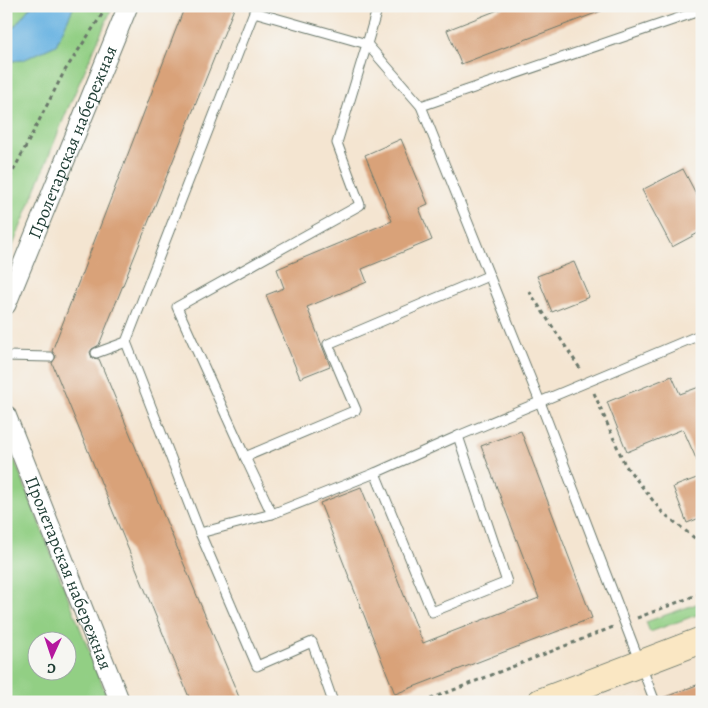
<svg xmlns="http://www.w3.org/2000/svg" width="708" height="708" viewBox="0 0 708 708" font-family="Alegreya,serif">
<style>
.green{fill:#92cf84;stroke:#58865c;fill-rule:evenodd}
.water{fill:#6ab4e2;stroke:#44788b}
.building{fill:#d9a279}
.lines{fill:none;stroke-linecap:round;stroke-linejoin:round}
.service-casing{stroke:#6a786b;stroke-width:11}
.minor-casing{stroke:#6a786b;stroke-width:21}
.secondary-casing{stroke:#6a786b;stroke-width:28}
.path{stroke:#6a786b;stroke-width:3;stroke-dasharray:4 4;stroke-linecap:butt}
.service{stroke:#fff;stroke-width:9}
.minor{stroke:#fff;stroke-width:19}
.secondary{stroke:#fae7c3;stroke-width:26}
.labels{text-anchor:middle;stroke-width:4;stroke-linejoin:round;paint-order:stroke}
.street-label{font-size:18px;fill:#1f3d34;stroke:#f6f6f2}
</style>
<rect width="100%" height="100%" fill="#f6f6f2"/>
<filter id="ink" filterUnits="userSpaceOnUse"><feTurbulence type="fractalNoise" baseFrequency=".02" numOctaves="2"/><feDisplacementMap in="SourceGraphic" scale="10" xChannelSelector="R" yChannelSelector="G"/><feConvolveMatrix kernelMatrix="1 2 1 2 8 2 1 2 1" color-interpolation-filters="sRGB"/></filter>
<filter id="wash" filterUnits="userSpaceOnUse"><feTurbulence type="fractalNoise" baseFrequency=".0096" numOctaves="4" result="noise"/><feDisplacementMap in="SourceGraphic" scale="20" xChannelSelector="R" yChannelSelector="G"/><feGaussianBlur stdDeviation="1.12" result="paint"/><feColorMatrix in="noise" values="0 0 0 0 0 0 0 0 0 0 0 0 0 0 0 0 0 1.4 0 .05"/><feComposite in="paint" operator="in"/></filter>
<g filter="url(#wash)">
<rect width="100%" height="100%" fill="#f4e5d1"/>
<g class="green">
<path d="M6 6H31L6 37Z"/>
<path d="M74 6H113L66 113 6 263V81L12 78 6 73 11 61 23 60 56 45Z"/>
<path d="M6 438 109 702H6ZM38 640H68V670H38Z"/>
<path d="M702 602V613L650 632 646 622Z"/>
</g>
<path class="water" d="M31 6H74L56 45 23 60 11 61 6 69V37Z"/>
<g id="blocks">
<g class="building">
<path d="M185 6H235L99 345 92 349 90 352 92 358 99 359 241 702H191L52 363 56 357 52 351Z"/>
<path d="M508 6H609V8L461 64 447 30Z"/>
<path d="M401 139 428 204 419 208 432 240 362 269 367 282 307 307 330 366 300 378 266 295 284 288 277 269 392 221 365 155Z"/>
<path d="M683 169 702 205V231L672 247 642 190Z"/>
<path d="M574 262 589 297 552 312 537 276Z"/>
<path d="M672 376 680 394 702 386V472L683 429 627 452 607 402Z"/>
<path d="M521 431 592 618 395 694 320 503 361 487 423 643 539 598 481 446Z"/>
<path d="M702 476V517L687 523 673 487Z"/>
<path d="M702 683V702H661L660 699Z"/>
</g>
</g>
</g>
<g filter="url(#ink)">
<use href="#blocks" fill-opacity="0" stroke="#6a786b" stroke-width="1"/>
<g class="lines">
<defs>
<g id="service">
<path d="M378 6 367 44 421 106 540 402 655 702"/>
<path d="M421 106 702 10"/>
<path d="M96 353 126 342"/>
<path d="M6 356 50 357"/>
<path d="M245 457 177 307 360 205 337 143 367 44 254 12 126 342 200 533 257 666 312 642 333 702"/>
<path d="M375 473 432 612 507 582 458 436"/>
<path d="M272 514 245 457 356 410 328 344 488 276"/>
<path d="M200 533 272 514 375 473 458 436 702 334"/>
</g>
<g id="minor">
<path id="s1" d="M6 305 128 6"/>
<path id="s2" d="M6 415 120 702"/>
</g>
<path id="secondary" d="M540 702 702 640"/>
</defs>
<use href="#service" class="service-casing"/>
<use href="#minor" class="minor-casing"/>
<use href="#secondary" class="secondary-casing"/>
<g class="path">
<path d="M6 185 64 72 103 13"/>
<path d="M529 291 581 370"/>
<path d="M594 393 625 465 662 512 702 544"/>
<path d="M637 618 702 593"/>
<path d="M423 702 613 627"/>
</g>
<use href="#service" class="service"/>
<use href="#minor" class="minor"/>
<use href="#secondary" class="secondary"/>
</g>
</g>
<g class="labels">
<g class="street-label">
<text dy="6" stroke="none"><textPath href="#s1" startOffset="176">Пролетарская набережная</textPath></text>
<text dy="6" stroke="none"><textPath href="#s2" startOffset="170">Пролетарская набережная</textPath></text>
</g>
</g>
<rect width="708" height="708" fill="none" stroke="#f6f6f2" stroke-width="25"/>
<g transform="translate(52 656) rotate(183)"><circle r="24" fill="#f6f6f2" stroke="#a0aca6"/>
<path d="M0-4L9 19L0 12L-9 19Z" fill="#b5179e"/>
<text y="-8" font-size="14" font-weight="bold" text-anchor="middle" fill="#1f3d34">С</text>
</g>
</svg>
